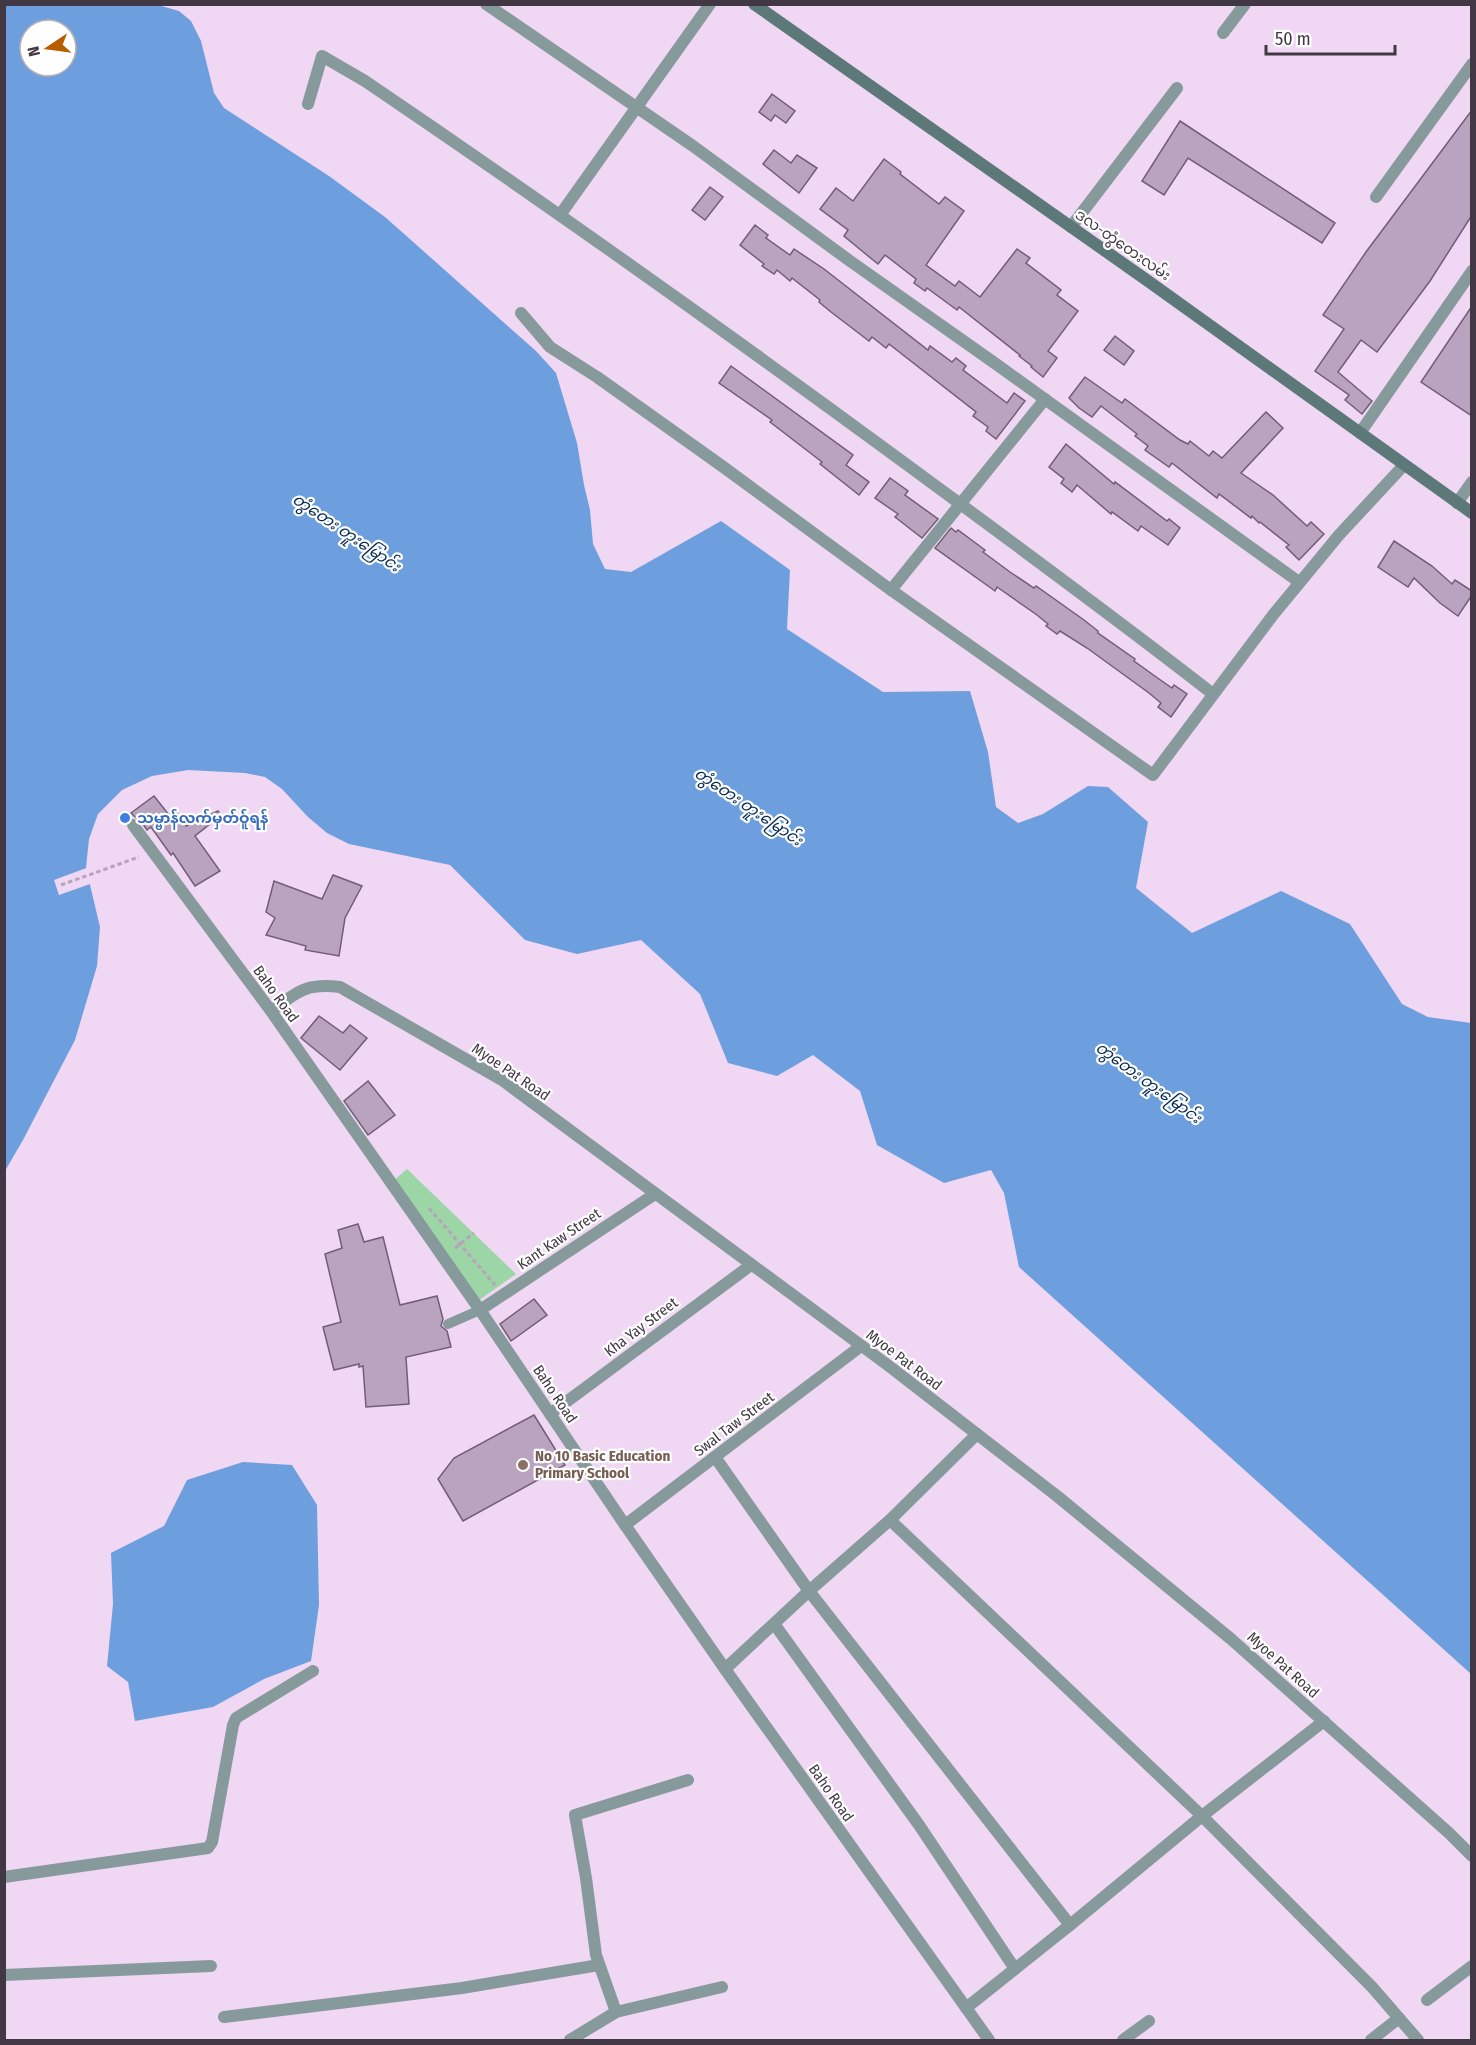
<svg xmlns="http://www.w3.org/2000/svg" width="1476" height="2045" viewBox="0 0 1476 2045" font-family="'Fira Sans Condensed','Noto Sans Myanmar',sans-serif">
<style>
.green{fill:#9dd6a6}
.water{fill:#6d9fde;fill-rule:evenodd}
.pier{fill:#f0d7f4}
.building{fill:#baa3be;stroke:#725d76;stroke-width:1.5}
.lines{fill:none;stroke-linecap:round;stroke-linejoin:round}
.path{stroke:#b7a3ba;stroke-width:3;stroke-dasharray:4.5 3;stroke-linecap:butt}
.service{stroke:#879a9b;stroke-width:10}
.minor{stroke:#879a9b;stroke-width:12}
.secondary{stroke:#5c7879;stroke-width:12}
.shop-dot{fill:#3f7fe0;stroke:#fff;stroke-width:2}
.education-dot{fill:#8d6e63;stroke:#fff;stroke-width:2}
.labels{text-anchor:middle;stroke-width:4.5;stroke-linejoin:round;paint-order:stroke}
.street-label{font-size:15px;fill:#413843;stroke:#fff}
.shop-label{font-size:15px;font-weight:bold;fill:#366cbe;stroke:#fff;text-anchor:start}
.education-label{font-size:15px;font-weight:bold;fill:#785e54;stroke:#fff;text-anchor:start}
.water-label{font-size:16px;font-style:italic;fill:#082c54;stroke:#fff}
</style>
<rect width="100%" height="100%" fill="#f0d7f4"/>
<path class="green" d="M407 1169 516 1274 478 1301 393 1181Z"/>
<g class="water">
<path d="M5 5H158L179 11 191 21 201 41 214 93 224 108 329 176 385 217 536 351 556 373 577 443 584 485 590 510 593 544 605 569 631 572 721 521 790 570 787 629 883 692 970 691 988 752 996 807 1018 823 1043 814 1088 786 1108 787 1148 822 1136 888 1192 933 1281 891 1350 924 1402 1004 1428 1017 1471 1023V1674L1019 1267 1004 1193 991 1170 944 1183 877 1145 860 1091 813 1055 777 1076 728 1063 700 994 641 940 577 954 525 940 450 865 349 844 327 833 308 817 282 789 265 777 245 773 188 770 152 776 122 790 98 814 89 839 86 868 100 927 97 966 75 1040 23 1140 5 1171ZM30 30H66V66H30Z"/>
<path d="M243 1462 292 1465 317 1505 319 1605 311 1661 264 1679 213 1707 135 1721 128 1682 107 1666 113 1604 111 1553 164 1526 187 1480Z"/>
</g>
<path class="pier" d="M89 867 93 883 59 895 54 880Z"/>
<g class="building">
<path d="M772 94 795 111 786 123 775 115 771 121 759 112Z"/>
<path d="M1472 110V215L1430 281 1377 352 1361 340 1338 372 1372 401 1362 414 1345 400 1349 395 1315 371 1344 329 1323 315 1366 252Z"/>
<path d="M1180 121 1335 223 1322 243 1188 158 1164 195 1142 181Z"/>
<path d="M774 150 791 163 797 155 817 168 799 193 763 164Z"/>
<path d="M884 159 901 172 900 174 939 204 945 197 964 211 926 265 955 286 959 281 980 297 1017 249 1030 258 1026 263 1061 290 1057 295 1078 311 1048 351 1057 358 1043 377 1031 367 1032 366 1019 356 1020 355 959 307 957 310 927 288 925 291 914 283 916 279 885 255 878 264 862 251 844 236 848 230 820 209 836 188 853 201Z"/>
<path d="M710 187 723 197 705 220 692 210Z"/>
<path d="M755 225 768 235 766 238 790 255 794 249 824 269 928 350 930 346 952 362 956 358 966 366 963 370 1007 403 1014 393 1025 401 996 439 986 431 988 427 973 416 976 412 889 344 886 348 872 337 869 341 831 312 819 302 820 300 792 278 790 281 777 270 774 274 762 266 764 264 740 245Z"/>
<path d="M1472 306V416L1421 382Z"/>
<path d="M1115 336 1134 351 1124 365 1104 350Z"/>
<path d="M731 366 853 455 846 465 869 482 859 495 820 464 822 462 770 422 772 420 719 383Z"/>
<path d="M1085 377 1122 403 1125 399 1180 440 1188 444 1190 441 1209 456 1213 451 1222 458 1266 412 1283 428 1241 473 1273 495 1307 526 1311 522 1324 534 1299 560 1286 547 1289 545 1260 522 1259 523 1252 516 1251 518 1219 494 1217 498 1172 463 1169 467 1145 450 1148 446 1135 436 1137 434 1101 406 1092 417 1079 408 1069 398Z"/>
<path d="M1066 444 1114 484 1115 482 1167 521 1169 519 1180 528 1168 545 1141 526 1138 531 1112 512 1111 514 1077 485 1072 492 1061 483 1064 479 1049 467Z"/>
<path d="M890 478 908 491 905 495 938 519 922 538 895 517 898 514 875 498Z"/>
<path d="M951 528 956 532 958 530 985 550 983 552 1010 572 1034 588 1036 586 1084 620 1098 631V633L1135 659 1134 661 1159 679 1172 688 1174 685 1187 694 1171 717 1158 707 1161 703 1149 693 1087 648 1060 631 1057 634 1046 626 1048 624 1037 615 997 587 995 591 935 548Z"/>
<path d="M1394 541 1432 566 1452 584 1455 580 1472 591V595L1458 616 1440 603 1414 578 1408 587 1378 567Z"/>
<path d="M154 796 169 815 175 810 186 826 218 811 221 815 195 836 220 871 195 886 173 853 171 855 151 827 147 830 140 820 135 817 131 813Z"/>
<path d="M333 875 362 886 345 918 339 956 305 950 306 946 266 935 275 918 266 912 274 881 322 899Z"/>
<path d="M319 1016 343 1033 350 1025 367 1038 340 1070 301 1038Z"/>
<path d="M368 1081 395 1115 368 1135 344 1101Z"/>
<path d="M358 1224 364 1242 383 1237 400 1305 437 1296 443 1319 441 1326 447 1331 451 1347 406 1357 409 1404 366 1407 363 1366 359 1367V1364L334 1370 323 1327 341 1322 325 1254 342 1248 338 1230Z"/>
<path d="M534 1299 547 1315 511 1341 500 1324Z"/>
<path d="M534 1415 565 1465 463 1521 438 1479 454 1458Z"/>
</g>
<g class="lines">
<g class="path">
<path d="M61 885 139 857"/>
<path d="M429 1208 495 1285"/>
<path d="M455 1248 474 1233"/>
</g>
<path class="service" d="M448 1324 480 1310"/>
<g class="minor">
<path d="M486 4 693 146 850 261 996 364 1299 582"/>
<path d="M1223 33 1245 4"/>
<path d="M308 104 322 56 365 81C548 205 728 333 906 464 1009 540 1112 615 1213 694"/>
<path d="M1376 197 1472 64"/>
<path d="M560 215 710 4"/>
<path d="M1071 227 1177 88"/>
<path d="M521 313 550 347 597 377 722 466 891 590 1153 775 1273 615 1339 535 1404 465"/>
<path d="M1360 433 1472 271"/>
<path d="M1457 503 1472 482"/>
<path d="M891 590 1045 399"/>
<path d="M133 825 271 1011 480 1310 625 1525 725 1669 989 2040"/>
<path d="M271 1011C298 991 306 983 340 987L502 1080 889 1366 1057 1496 1231 1639 1449 1833 1472 1856"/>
<path d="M480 1310 655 1194"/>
<path d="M550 1414 751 1265"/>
<path d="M715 1457 809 1591 1070 1925"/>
<path d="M890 1520 1202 1816 1372 1987 1418 2040"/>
<path d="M625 1525 861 1346"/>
<path d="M775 1625 919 1825 1015 1969"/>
<path d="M725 1669 809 1591 890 1520 977 1434"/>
<path d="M4 1877 208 1848 212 1842 233 1725 236 1718 313 1671"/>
<path d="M4 1975 211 1966"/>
<path d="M1427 2000 1472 1966"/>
<path d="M966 2008 1070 1925 1202 1816 1324 1721"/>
<path d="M616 2012 596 1955 586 1878 575 1815 688 1780"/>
<path d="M224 2017 462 1988 599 1965"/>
<path d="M570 2040 616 2012 722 1987"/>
<path d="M1123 2040 1149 2021"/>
<path d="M1371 2040 1399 2018"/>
</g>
<path class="secondary" d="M754 4 1148 281 1472 513"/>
</g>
<circle class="shop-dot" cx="125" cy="818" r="6"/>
<circle class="education-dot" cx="523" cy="1465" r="6"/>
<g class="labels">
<g class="street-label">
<text transform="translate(1123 245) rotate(35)" y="5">ဒလ-တွံတေးလမ်း</text>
<text transform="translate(276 994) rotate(54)" y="5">Baho Road</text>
<text transform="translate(511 1072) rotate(34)" y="5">Myoe Pat Road</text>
<text transform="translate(559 1239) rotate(-34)" y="5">Kant Kaw Street</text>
<text transform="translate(641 1327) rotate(-37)" y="5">Kha Yay Street</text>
<text transform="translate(904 1360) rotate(37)" y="5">Myoe Pat Road</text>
<text transform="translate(555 1394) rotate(56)" y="5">Baho Road</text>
<text transform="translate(734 1424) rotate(-37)" y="5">Swal Taw Street</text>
<text transform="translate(1283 1665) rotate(42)" y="5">Myoe Pat Road</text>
<text transform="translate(831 1793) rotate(55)" y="5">Baho Road</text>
</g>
<g class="shop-label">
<text x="137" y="823">သမ္ဗာန်လက်မှတ်ဝ်ူရန်</text>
</g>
<g class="education-label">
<text x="535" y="1461">No 10 Basic Education<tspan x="535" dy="17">Primary School</tspan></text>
</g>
<g class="water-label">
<text transform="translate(347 532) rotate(34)" y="6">တွံတေး တူးမြောင်း</text>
<text transform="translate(749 806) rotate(34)" y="6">တွံတေး တူးမြောင်း</text>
<text transform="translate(1149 1082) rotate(36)" y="6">တွံတေး တူးမြောင်း</text>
</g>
</g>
<rect width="1476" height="2045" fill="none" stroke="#413843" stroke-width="12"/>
<g transform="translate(48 48) rotate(257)"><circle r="28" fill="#ffffff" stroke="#b3afb4" stroke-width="1.5"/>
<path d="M0-4.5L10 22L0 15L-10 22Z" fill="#b85c00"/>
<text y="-9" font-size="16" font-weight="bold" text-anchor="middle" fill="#413843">N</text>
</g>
<path d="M1266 45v9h129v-9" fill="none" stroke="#413843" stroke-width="3"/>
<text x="1275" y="45" font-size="18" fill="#413843" stroke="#ffffff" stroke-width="4.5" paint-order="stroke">50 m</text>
</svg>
